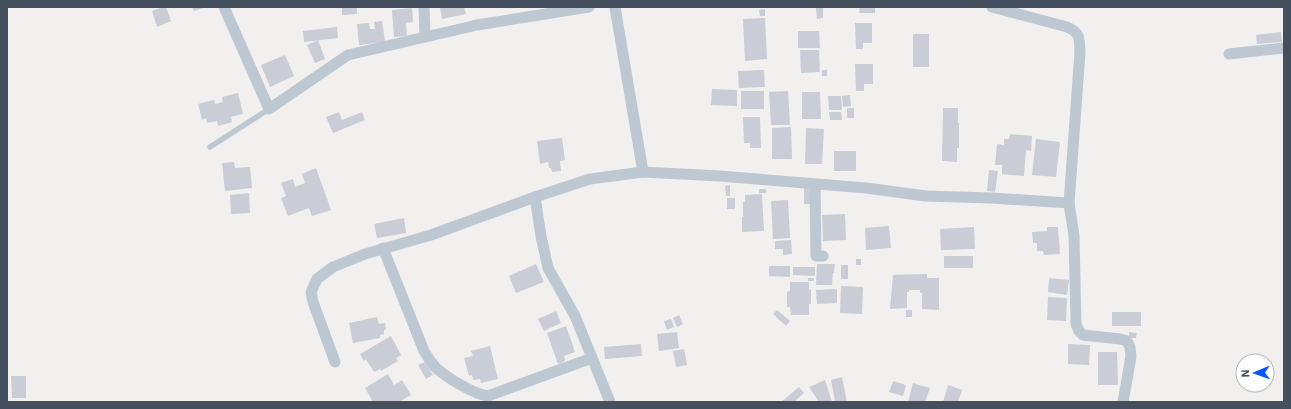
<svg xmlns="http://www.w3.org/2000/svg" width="1291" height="409" viewBox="0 0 1291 409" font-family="'IBM Plex Sans',sans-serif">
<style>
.building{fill:#cacdd5}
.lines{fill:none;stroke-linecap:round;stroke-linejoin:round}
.lane{stroke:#bec8d3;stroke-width:5.5}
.street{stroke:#bec8d3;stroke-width:11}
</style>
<rect width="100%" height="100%" fill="#f2efef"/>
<g class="building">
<path d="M163 7H166L171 21 157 27 152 11Z"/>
<path d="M192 7H206L194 11Z"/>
<path d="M342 7H357V14L342 15Z"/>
<path d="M440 7H464L466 14 442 19Z"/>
<path d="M823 7V18L817 19 816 8Z"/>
<path d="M860 7H875V13H859Z"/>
<path d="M412 8 413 22 406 23 407 36 394 37 392 10Z"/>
<path d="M765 9V16H760L759 10Z"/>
<path d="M765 18 767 59 745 61 743 19Z"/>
<path d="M382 21 385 42 359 45 357 24 369 23 370 29H375L374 22Z"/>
<path d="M855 23H872V43H863V49H856Z"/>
<path d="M337 27 338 38 304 42 303 31Z"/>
<path d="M798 31H819L820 48H798Z"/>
<path d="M1281 32 1282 42 1257 44 1256 35Z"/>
<rect x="913" y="34" width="16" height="33"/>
<path d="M318 40 325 59 315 63 307 45Z"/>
<path d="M800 50H819L820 72 801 73Z"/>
<path d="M285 55 294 76 270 87 261 65Z"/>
<path d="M855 64H873V84H864V91H856Z"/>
<path d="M764 70 765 87 739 88 738 71Z"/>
<rect x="822" y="70" width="5" height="6"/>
<path d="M712 89 737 90V106L711 105Z"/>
<rect x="741" y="91" width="23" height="18"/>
<path d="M788 91 790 125H771L769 92Z"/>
<path d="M802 92H820L821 119H802Z"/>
<path d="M238 93 243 114 231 117 232 122 218 126 217 121 207 123 206 118 202 120 198 104 214 100 215 104 223 102 222 97Z"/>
<path d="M850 95 851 106 843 107 842 96Z"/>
<path d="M828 96H841L842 110H829Z"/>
<rect x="847" y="108" width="7" height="10"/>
<path d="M943 108H958V123H959V148H957V162L942 161Z"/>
<path d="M339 112 342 120 362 112 365 120 333 133 326 117Z"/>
<path d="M829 112H841L842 120H830Z"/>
<path d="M743 117H760L761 148H750V143H744Z"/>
<path d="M791 127 792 159H772V128Z"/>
<path d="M806 128 824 129 822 164H805Z"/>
<path d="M1010 134 1032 136 1031 151 1026 150 1024 176 1002 174V165H995L997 144 1004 145V139H1009Z"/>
<path d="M562 138 565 160 560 161 561 171 552 172 551 168H549L548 162 540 164 537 141Z"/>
<path d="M1036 139 1060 142 1056 177 1032 175Z"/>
<rect x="834" y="151" width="22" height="20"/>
<path d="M234 162 235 168 250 167 252 188 225 191 222 163Z"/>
<path d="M316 168 331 210 312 216 309 208 288 216 281 198 286 196 281 183 293 179 295 187 305 183 302 174Z"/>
<path d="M989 170 998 171 995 192 987 191Z"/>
<path d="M730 185V196H726L725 186Z"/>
<path d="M804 188H812L811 204H804Z"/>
<rect x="759" y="189" width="7" height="4"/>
<path d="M249 193 250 213 231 214 230 195Z"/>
<path d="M762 194 764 231 742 232V217H743V202H745V195Z"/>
<rect x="727" y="198" width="8" height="11"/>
<path d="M788 200 790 238 773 239 771 201Z"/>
<path d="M845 214 846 240 823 241 822 215Z"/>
<path d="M404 218 406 233 377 238 374 224Z"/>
<path d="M889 226 891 248 866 250 865 228Z"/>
<path d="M974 227 975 249 941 250 940 229Z"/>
<path d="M1047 227H1058L1060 254 1044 255 1043 251H1037V243H1033L1032 232 1047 231Z"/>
<path d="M791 240 792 254 783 255V249H775V241Z"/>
<rect x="944" y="256" width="29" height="12"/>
<rect x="856" y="259" width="5" height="6"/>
<path d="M536 264 544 282 516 293 509 276Z"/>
<path d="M817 264H835L834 273H833L832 285H816Z"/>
<rect x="841" y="265" width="7" height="14"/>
<path d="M769 266H790V277L769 276Z"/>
<path d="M793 267H815V276L793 275Z"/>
<path d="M927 274V278H939V310L922 309V293H920V290H909V292H907V308L890 309 893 275Z"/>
<rect x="808" y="278" width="6" height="3"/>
<path d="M1049 278 1069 280 1067 295 1048 292Z"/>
<path d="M790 282H809V290L811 289V304H809V315H791L790 307H787V292L790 291Z"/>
<path d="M841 286 863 287 862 314 840 313Z"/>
<path d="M837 289V303L817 304 816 290Z"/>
<path d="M1048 297 1067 298 1066 321 1047 320Z"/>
<path d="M777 310 790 321 786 326 773 314Z"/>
<rect x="906" y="310" width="6" height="7"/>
<path d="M556 311 561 323 544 331 538 319Z"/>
<rect x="1112" y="312" width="29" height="14"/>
<path d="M679 315 683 324 677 327 673 318Z"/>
<path d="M377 317 379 324 385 323 386 329 384 330V334L380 335V338L353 343 349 323Z"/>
<path d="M671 319 674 327 667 330 664 321Z"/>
<path d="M566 326 575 352 564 356 565 361 558 364 547 333Z"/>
<path d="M677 332 679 348 659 351 657 334Z"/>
<path d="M1129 332 1137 333 1136 338H1129Z"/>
<path d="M391 336 401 355 396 358 398 361 381 371 380 369 374 372 366 359 364 361 360 354Z"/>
<path d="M641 344 642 356 605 359 604 347Z"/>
<path d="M1068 344 1090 345 1089 365 1068 364Z"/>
<path d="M490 346 498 379 481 383 480 379 473 380 472 375 469 376 464 358 473 356 471 351Z"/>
<path d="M684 349 687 365 676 367 673 351Z"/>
<path d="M1098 352H1117L1118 385H1098Z"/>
<path d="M425 362 433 375 426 379 418 365Z"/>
<path d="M388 374 394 385 402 380 411 395 399 402H373L365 388Z"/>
<path d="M11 376H26V398H12Z"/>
<path d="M842 377 847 402H835L831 380Z"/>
<path d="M825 380 832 402H819L809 387Z"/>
<path d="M893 381 906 385 903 396 889 392Z"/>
<path d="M913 383 930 388 925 402H908Z"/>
<path d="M948 385 962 390 958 402H943Z"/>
<path d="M799 387 804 393 794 402H781Z"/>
</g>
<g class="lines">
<path class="lane" d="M210 147 269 109"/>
<g class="street">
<path d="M224 7 269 109 348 55 477 25 589 7"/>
<path d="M424 7 425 37"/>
<path d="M615 7 643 172"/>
<path d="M992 7 1067 27C1081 33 1079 38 1080 52L1069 203"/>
<path d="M1229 54 1284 48"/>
<path d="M815 184 816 256H823"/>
<path d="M383 248 424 351C427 356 431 362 435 367 446 377 473 394 488 396L592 358"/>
<path d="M335 362 313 302 311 292 317 279 333 267 365 254 431 235 535 197"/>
<path d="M610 402 575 316 548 268 541 236 535 197 590 179 643 172 720 176 866 188 926 196 991 198 1069 203 1074 236 1076 324 1079 331 1083 335 1120 339 1127 341 1130 347 1131 356 1123 402"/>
</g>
</g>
<rect width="1291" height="409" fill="none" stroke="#45505f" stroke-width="16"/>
<g transform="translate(1255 373) rotate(268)"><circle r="19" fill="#ffffff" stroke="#b5b9bf"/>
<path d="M0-3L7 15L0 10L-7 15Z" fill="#0557f5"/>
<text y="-6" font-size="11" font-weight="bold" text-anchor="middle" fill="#45505f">N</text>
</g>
</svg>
